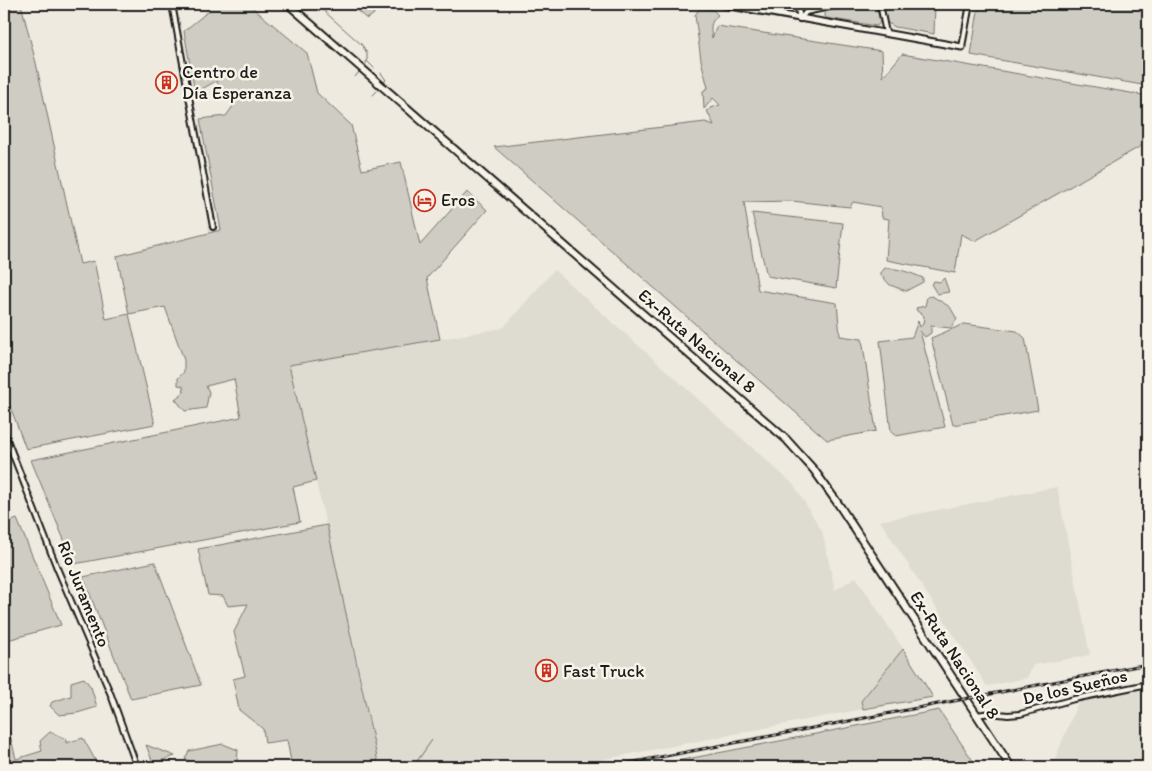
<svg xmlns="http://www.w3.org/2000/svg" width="1152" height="771" viewBox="0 0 1152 771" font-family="Itim,sans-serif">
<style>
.built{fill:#dedbd1}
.green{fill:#cfccc3;stroke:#767470}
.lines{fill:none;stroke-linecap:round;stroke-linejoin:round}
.stream{stroke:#6f6d69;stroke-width:1}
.minor-casing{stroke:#1c1c1c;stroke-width:8}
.tertiary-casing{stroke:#1c1c1c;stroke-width:9}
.primary-casing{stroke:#1c1c1c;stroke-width:10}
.minor{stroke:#f7f3e8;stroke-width:4}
.tertiary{stroke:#f7f3e8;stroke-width:5}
.primary{stroke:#f7f3e8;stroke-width:6}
.rail-casing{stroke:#1c1c1c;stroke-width:3}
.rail{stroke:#f7f3e8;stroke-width:1;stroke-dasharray:4;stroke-linecap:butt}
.labels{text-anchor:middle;stroke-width:5;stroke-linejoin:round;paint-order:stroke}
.poi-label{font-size:18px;fill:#1c1c1c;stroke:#f7f3e8;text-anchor:start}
.street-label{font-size:18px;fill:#1c1c1c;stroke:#f7f3e8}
</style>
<rect width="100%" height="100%" fill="#eeeae0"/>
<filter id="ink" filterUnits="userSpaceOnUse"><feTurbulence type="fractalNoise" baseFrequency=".02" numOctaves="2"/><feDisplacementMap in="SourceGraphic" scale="10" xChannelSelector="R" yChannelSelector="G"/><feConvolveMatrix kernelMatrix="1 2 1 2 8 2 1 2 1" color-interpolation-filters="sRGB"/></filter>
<g filter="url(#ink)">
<g class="built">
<path d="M554 270 794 485 822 531 835 590 856 577 903 649 861 701 863 709 564 767H379L356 655 289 365 503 328Z"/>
<path d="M1057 487 1090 655 1033 665 1027 678 987 686 880 521Z"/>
<path d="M1148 689V767H1052L1078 702Z"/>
</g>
<g class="green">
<path d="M4 4H21L36 63 80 264 94 261 106 319 129 314 117 256 221 230 200 119 226 116 234 105 216 81 195 93 184 31 210 10 203 4H248L307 53 317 93 351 125 362 170 401 162 420 245 467 192 487 210 427 278 440 339 289 365 316 481 293 487 300 522 74 564 31 460 241 417 234 379 206 386 209 392 206 408 185 411 175 399 184 392 183 386 178 385V378L184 372V360L165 307 129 314 155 424 26 449 4 390Z"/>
<path d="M349 4H371L374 14 367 19Z"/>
<path d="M858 4H876L880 22 877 26 826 18 825 16V11L827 10Z"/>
<path d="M883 4H935L934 34 895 27 886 22Z"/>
<path d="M979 4H1148V86L971 55Z"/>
<path d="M700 8 713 10 718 15C710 22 710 28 712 38L717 26 882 51 883 77 902 54 1148 96V142L975 241 961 234 955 273 886 260 889 219 882 218 881 207 853 202 850 207 791 201 744 202 758 290 837 303 840 336 862 339 876 431 827 440 494 147 705 122 714 125 707 111 711 108 720 105 713 98 704 109 703 91 708 88 701 60 695 15Z"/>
<path d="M752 213 843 223 836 288 767 276Z"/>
<path d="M885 268C898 268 911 273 923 278V282L906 291 890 285 880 274Z"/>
<path d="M944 278 949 292 937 294 931 284 934 281 940 282Z"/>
<path d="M932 296 950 307 957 319 951 328 931 326V333L925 337 920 331 945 427 896 436 891 432 880 341 912 337 918 321 920 327 923 324 924 316 917 311 916 308 925 306 927 297Z"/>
<path d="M964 324 1017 331 1025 338 1038 410 953 425 931 338Z"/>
<path d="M17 519 61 625 4 641V524Z"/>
<path d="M327 525 379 767H292L287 740 265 743 263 729 239 710 233 679 245 676 234 632 248 604 228 606 223 596 208 595 198 549Z"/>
<path d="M155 562 201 685 131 699 83 577Z"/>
<path d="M903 649 933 697 863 709 861 701Z"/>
<path d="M84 678 91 687 97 707 77 713 59 715 50 706 52 702 71 696V682Z"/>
<path d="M4 710 16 759 42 751 40 741 50 732 66 739V743L83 738 99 767H4Z"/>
<path d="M939 710 977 767H646Z"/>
<path d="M223 744 238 750 237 763C215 769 208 769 185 759L189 751Z"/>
<path d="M146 745 175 756 153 763Z"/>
</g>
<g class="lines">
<g class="stream">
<path d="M316 4 362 45 367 53V61L365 65"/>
<path d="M692 4 888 37"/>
<path d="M367 61 374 68"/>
<path d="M381 73 386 80 384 82"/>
<path d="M355 77 359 72"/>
<path d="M373 95 379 89"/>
<path d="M413 767 432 740"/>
</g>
<defs>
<g id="minor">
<path d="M172 4 213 227"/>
<path d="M797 4 800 19"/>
<path d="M880 4 886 33"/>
<path d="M800 19 806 12 843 4"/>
<path d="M962 47 970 4"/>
<path d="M4 432 57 568 111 695 137 767"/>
<path d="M977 715 990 713 1008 715 1020 714 1074 699 1148 684"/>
</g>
<path id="tertiary" d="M722 4 962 47"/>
<path id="primary" d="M288 4 786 439 814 470 839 505 1011 767"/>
</defs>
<use href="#minor" class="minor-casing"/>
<use href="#tertiary" class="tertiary-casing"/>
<use href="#primary" class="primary-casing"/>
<use href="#minor" class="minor"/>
<use href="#tertiary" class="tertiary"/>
<use href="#primary" class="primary"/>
<defs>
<path id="rail" d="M608 767 1148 664"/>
</defs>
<use href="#rail" class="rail-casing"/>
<use href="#rail" class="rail"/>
</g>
</g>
<defs>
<symbol id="building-ring" viewBox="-11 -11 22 22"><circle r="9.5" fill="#f7f3e8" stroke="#c8321e" stroke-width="1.5"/><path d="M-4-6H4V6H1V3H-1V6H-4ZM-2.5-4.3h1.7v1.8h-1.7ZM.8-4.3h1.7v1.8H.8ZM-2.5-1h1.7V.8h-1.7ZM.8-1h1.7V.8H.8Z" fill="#c8321e"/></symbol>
<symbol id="hotel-ring" viewBox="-11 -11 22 22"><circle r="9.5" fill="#f7f3e8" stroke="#c8321e" stroke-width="1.5"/><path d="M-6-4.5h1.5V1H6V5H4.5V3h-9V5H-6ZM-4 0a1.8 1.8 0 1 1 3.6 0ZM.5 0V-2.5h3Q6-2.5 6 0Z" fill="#c8321e"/></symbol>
</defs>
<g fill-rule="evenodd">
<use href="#building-ring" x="154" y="70" width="25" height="25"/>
<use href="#hotel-ring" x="412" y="188" width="25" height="25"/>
<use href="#building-ring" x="534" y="658" width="25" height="25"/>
</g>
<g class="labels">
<g class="poi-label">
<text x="182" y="78">Centro de<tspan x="182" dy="21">Día Esperanza</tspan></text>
<text x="441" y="206">Eros</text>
<text x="563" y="677">Fast Truck</text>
</g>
<g class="street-label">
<text transform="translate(697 341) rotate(41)" y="6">Ex-Ruta Nacional 8</text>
<text transform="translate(84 594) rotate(68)" y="6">Río Juramento</text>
<text transform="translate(955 655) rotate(57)" y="6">Ex-Ruta Nacional 8</text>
<text transform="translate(1075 687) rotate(-13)" y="6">De los Sueños</text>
</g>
</g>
<rect width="1152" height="771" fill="none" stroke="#f7f3e8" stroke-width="20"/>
<rect x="10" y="10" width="1132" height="751" fill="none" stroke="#1c1c1c" stroke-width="2" filter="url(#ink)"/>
</svg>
